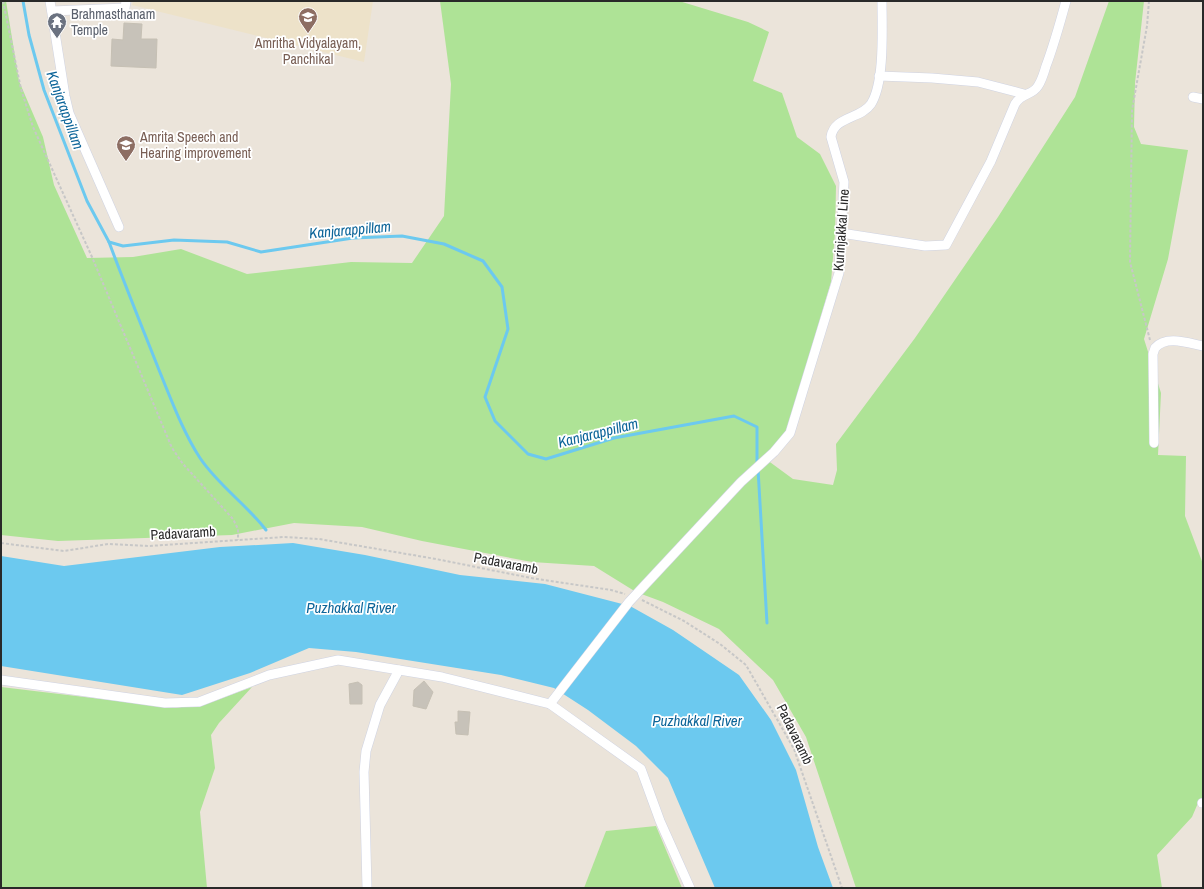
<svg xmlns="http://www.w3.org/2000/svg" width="1204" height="889" viewBox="0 0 1204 889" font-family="'Archivo Narrow',sans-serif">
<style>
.education{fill:#ede2c9}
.green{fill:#aee396}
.water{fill:#6cc9ef}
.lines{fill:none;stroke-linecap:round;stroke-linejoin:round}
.stream{stroke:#6cc9ef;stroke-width:3}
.building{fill:#c7c2b9;stroke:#c6c0b4}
.street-casing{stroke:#cfd3e2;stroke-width:10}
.path{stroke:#c7c7c7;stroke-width:2;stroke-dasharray:3 2;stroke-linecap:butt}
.street{stroke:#fff;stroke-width:9}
.labels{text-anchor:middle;stroke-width:3.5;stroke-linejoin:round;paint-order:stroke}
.worship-label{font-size:14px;fill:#5b616d;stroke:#fff;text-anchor:start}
.education-label{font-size:14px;fill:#785e54;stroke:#fff}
.street-label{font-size:14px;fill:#292929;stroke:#fff}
.water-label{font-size:15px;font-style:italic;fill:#0d6599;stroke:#fff}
</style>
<rect width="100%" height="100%" fill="#ebe4da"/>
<path class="education" d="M133 1H373L364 62 132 5Z"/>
<g class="green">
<path d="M1 1H6L19 81 43 137 54 185 87 258 133 257 181 249 247 274 351 262 412 263 444 216 451 84 440 1H679L748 22 769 32 753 81 782 93 797 137 820 154 836 186 835 233 831 282 786 434 763 457 793 479 833 485 837 470 836 444 915 338 998 217 1075 97 1109 1H1144L1135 83 1134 127 1141 144 1188 150 1168 259 1144 339 1161 393 1158 455 1186 456 1185 516 1203 564V799L1198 803 1192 817 1157 855 1162 888H856L806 737 773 680 719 629 663 602 636 592 594 566 532 562 422 541 362 527 294 523 232 535 58 541 1 535Z"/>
<path d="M1 687 176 708 212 702 252 687 219 723 211 735 215 768 200 812 207 888H1Z"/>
<path d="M656 826 682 888H584L606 831Z"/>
</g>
<path class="water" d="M293 543 365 555 460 575 545 584 630 606 673 630 739 675 771 720 796 770 818 847 833 888H715L668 778 636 746 588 710 554 688 501 675 356 652 309 648 250 673 182 695 1 666V556L64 566 220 547Z"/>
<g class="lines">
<g class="stream">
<path d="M23 1 29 35 44 90 87 201 109 242 123 246 174 240 227 242 261 252 353 238 402 236 444 244 483 261 502 287 508 329 485 397 495 421 528 454 546 459 614 438 734 416 757 427V464"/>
<path d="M109 242C125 285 142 327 159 370 171 399 183 432 200 458 218 485 246 504 266 530"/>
<path d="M758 469 767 623"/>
</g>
</g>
<g class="building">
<path d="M124 23 142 24 141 39H157L156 68 111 66 112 39 123 40Z"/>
<path d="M424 681 433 692 426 709 413 706 414 690Z"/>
<path d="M358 682 362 685V704H350L349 684Z"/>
<path d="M458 711 470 712 468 735 456 734 455 722H458Z"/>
</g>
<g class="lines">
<defs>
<g id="street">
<path d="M50 1 65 96 69 113 119 227"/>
<path d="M52 11 125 8 126 1"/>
<path d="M879 76 932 78 978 82 1024 94"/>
<path d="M1193 97 1203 99"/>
<path d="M841 233 925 246 946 245 991 161 1015 104C1022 92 1032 96 1038 86 1042 80 1044 73 1046 66 1054 45 1060 23 1066 1"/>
<path d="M1154 443 1153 354 1155 348C1166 335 1188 343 1203 346"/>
<path d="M1 680 165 703 199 702 269 675 338 660 442 677 550 704 641 769 660 821 690 888"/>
<path d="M550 704 629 602 741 482 774 452 790 433 839 273 844 182 831 137C834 116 861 119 871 104 885 82 882 27 882 1"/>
<path d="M1202 803H1203"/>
<path d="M367 888 364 772 366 751 380 705 399 670"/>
</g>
</defs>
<use href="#street" class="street-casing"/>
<g class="path">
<path d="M3 1 21 89 33 127 92 257 172 448 183 464 233 519 238 529V540"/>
<path d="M1149 1 1147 26 1132 110 1130 262 1150 340"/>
<path d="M1 543 64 551 108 544 149 546 284 537 319 539 436 559 531 578 611 590 625 594"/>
<path d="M642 600 684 621 720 644 746 665 794 749 842 888"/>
</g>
<use href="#street" class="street"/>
</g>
<defs>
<symbol id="school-pin" viewBox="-11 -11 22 30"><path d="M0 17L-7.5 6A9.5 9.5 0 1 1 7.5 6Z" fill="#8d6e63" stroke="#fff"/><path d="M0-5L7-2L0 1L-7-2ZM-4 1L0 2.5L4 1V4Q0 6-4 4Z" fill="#fff"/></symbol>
<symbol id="temple-pin" viewBox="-11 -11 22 30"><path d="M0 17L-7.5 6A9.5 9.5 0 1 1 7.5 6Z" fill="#6b7280" stroke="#fff"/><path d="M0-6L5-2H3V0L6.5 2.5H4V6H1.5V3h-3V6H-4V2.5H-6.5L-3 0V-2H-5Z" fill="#fff"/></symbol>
</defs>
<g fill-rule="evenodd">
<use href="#school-pin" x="297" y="6" width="22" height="30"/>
<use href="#temple-pin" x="46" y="11" width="22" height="30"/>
<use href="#school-pin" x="115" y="134" width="22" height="30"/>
</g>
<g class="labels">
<g class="worship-label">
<text x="71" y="19">Brahmasthanam<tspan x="71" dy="16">Temple</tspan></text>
</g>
<g class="education-label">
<text x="308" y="48">Amritha Vidyalayam,<tspan x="308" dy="16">Panchikal</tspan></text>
<text x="140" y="142" text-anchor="start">Amrita Speech and<tspan x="140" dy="16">Hearing improvement</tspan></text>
</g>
<g class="street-label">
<text transform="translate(841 230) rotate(-86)" y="5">Kurinjakkal Line</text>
<text transform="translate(183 533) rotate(-3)" y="5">Padavaramb</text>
<text transform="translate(506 563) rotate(11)" y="5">Padavaramb</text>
<text transform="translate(795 734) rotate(64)" y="5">Padavaramb</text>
</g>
<g class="water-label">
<text transform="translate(65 110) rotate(70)" y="5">Kanjarappillam</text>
<text transform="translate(350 230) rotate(-5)" y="5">Kanjarappillam</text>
<text transform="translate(598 433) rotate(-14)" y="5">Kanjarappillam</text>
<text x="351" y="613">Puzhakkal River</text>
<text x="697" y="726">Puzhakkal River</text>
</g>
</g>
<rect width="1204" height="889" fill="none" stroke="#292929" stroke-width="4"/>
</svg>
